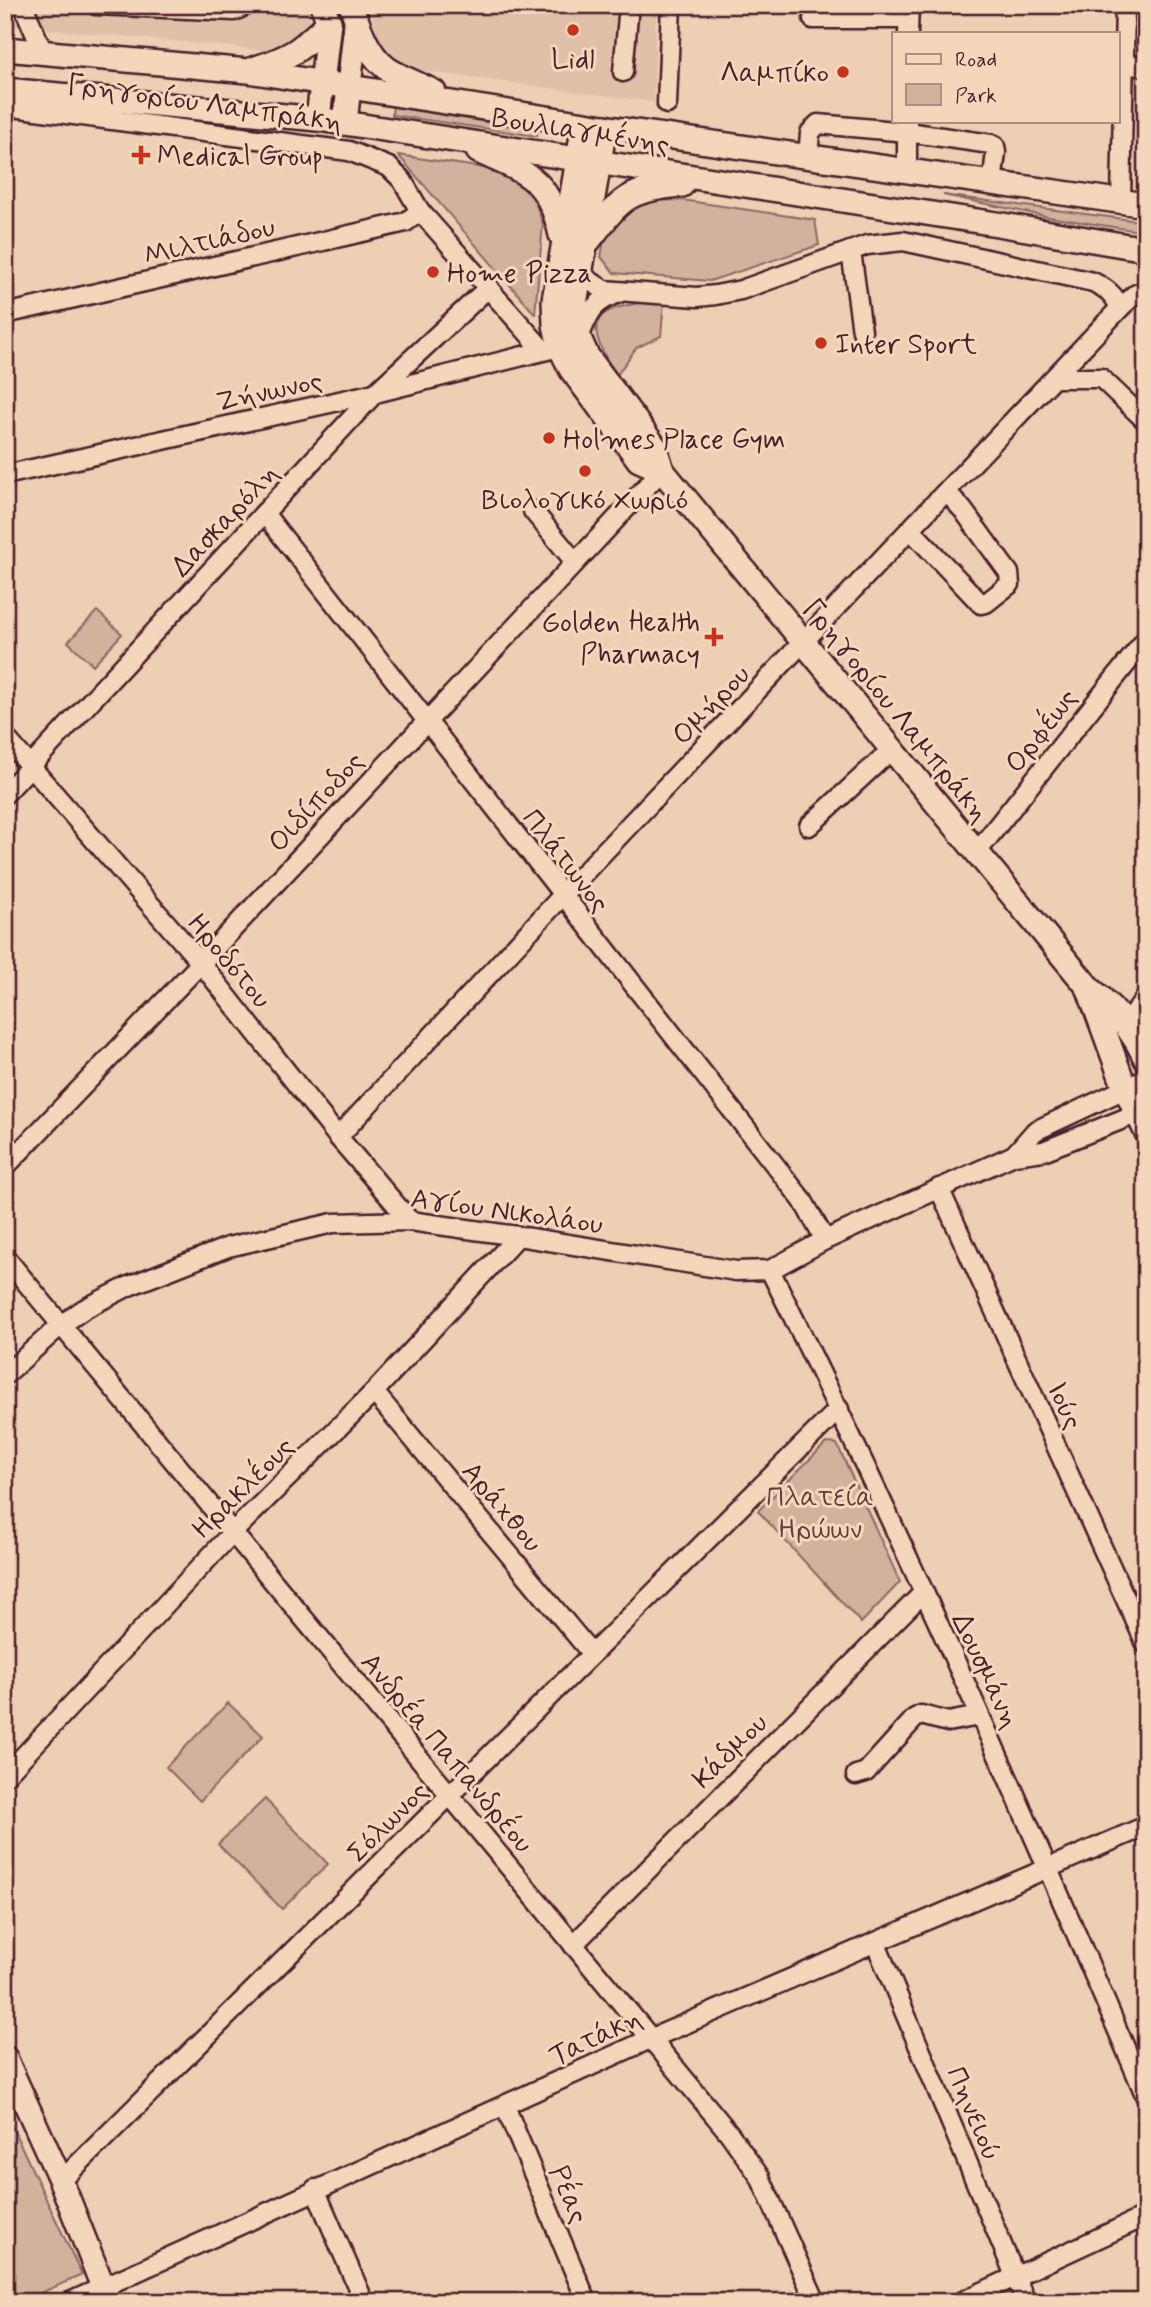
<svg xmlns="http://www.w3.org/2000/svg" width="1151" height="2307" viewBox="0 0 1151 2307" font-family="Mynerve,sans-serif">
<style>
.built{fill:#e0c0a8}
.green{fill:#d2b29d;stroke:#8e6864;stroke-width:2}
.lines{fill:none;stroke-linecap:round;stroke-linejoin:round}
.minor-casing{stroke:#4a1f2b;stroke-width:23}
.major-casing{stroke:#4a1f2b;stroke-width:28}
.minor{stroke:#f4d6ba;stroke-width:18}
.major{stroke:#f4d6ba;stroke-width:23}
.poi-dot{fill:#c8321e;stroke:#f4d6ba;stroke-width:2.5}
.labels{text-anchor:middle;stroke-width:6;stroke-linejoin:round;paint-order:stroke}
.poi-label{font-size:28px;fill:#4a1f2b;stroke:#f4d6ba;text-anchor:start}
.street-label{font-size:28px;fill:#4a1f2b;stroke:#f4d6ba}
.park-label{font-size:28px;fill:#653c42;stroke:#f4d6ba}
</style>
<rect width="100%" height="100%" fill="#edcfb4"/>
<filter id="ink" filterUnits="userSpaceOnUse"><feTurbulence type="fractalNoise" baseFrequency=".0143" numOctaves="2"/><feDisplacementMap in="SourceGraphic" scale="14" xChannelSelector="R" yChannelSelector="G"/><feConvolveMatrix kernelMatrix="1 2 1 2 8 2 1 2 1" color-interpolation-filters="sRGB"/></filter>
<g filter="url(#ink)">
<g class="built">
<path d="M5 5H308L309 20 299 40 284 49 265 50 5 25Z"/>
<path d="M369 5H656L654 102 407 69 379 41Z"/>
</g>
<g class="green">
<path d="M393 104 538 127 537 136 392 115Z"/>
<path d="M398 155 504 171 530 188 543 224 535 314Z"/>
<path d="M943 195 1146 222V232L1049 217Z"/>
<path d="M682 200 815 220 819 245 710 281 614 273 601 257 605 234 624 212 650 201Z"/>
<path d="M664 300 661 336 636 348 617 375C573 311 604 307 664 300Z"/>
<path d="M97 611 122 634 93 665 68 642Z"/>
<path d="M826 1443 837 1444 900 1582 861 1623 758 1511Z"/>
<path d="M228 1703 263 1736 200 1801 166 1767Z"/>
<path d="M265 1799 328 1864 282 1909 218 1844Z"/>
<path d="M5 2112 82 2275 20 2302H5Z"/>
</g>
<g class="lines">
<defs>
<g id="minor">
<path d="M23 5 43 52"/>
<path d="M96 5 234 11 247 5"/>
<path d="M813 19H908"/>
<path d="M908 33 909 5"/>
<path d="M1124 65 1146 66"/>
<path d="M623 72 629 5"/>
<path d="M667 104 671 5"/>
<path d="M5 106 349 151 389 167 402 180 420 211 543 350"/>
<path d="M808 157 810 133 818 124 907 132 991 144 995 146 996 152 992 184"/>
<path d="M907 172V121"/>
<path d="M1121 201 1125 5"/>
<path d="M851 251 862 331"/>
<path d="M581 269 587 279 604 290 697 297 716 295 741 290 867 245 903 241 1093 282C1107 289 1114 294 1120 308"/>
<path d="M5 314 406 222 420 211"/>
<path d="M579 338C589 313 592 302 619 293"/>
<path d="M1056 378H1101L1146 421"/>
<path d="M5 475 375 393 551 349"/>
<path d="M533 511 575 562"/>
<path d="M264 513 803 1201 825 1240"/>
<path d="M911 530 981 604 986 603 1010 584 1009 573 963 510 947 492"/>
<path d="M5 737 201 963 338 1137 410 1221"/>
<path d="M5 794 375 393 489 287"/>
<path d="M809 826 891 750"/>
<path d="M976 853 1146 639"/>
<path d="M1126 1024 1146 998"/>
<path d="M338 1137 562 896 1120 308 1134 295 1146 290"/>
<path d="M1014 1155 1035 1131 1146 1079"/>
<path d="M5 1167 201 963 662 470"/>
<path d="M939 1188 1146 1644"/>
<path d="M5 1257 729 2133 760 2177 816 2302"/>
<path d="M770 1270C905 1541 1028 1818 1146 2097"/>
<path d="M5 1375 61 1325 84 1309 129 1286 228 1247 333 1223 410 1221 518 1236 736 1271 770 1270 825 1240 1014 1155 1043 1151 1146 1110"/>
<path d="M374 1392 592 1654"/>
<path d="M856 1775 866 1772 915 1718 921 1715 948 1722 979 1716"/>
<path d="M5 1776 233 1532 374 1392 518 1236"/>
<path d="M876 1944 1026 2302"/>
<path d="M573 1945 923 1593"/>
<path d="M505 2106 587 2302"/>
<path d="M61 2181 839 1409"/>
<path d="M315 2189 364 2302"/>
<path d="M70 2302 650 2039 1146 1826"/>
<path d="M961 2302 1146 2216"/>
</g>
<g id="major">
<path d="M351 5C360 30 369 60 394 73 407 80 421 85 434 92"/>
<path d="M5 49 248 71 623 130 1146 205"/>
<path d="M253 69C293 56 299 51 329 22"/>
<path d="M5 90 318 119 997 224 1146 249"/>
<path d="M318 119 329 22 322 5"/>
<path d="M345 123 356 23"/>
<path d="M584 124 554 300 555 325 560 347 571 369 639 460 662 470"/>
<path d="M605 127 575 304 576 322 579 338 587 356 655 447 662 470 670 480 1088 987C1114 1007 1132 1029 1146 1059"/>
<path d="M478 151C528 174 548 177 561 235"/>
<path d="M586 244C621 200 623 190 682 185"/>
<path d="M1088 987 1125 1088 1146 1131"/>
<path d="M5 2058 61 2181 109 2302"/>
</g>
</defs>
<use href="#minor" class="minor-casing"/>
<use href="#major" class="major-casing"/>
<use href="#minor" class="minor"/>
<use href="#major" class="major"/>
</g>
</g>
<g class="poi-dot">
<circle cx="573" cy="30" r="7"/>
<circle cx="843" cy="72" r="7"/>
<path d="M137.5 144.5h7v7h7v7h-7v7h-7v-7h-7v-7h7z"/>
<circle cx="433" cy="272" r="7"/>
<circle cx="821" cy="343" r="7"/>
<circle cx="549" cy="438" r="7"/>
<circle cx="585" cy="471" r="7"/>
<path d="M710.5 626.5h7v7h7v7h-7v7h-7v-7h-7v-7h7z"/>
</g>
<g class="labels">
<g class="poi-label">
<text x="573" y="68" text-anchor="middle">Lidl</text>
<text x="829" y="82" text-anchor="end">Λαμπίκο</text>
<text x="157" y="165">Medical Group</text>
<text x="447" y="282">Home Pizza</text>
<text x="835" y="353">Inter Sport</text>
<text x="563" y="448">Holmes Place Gym</text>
<text x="585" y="509" text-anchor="middle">Βιολογικό Χωριό</text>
<text x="700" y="631" text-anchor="end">Golden Health<tspan x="700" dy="32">Pharmacy</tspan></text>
</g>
<g class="street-label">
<text transform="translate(205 102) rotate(8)" y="10">Γρηγορίου Λαμπράκη</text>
<text transform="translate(581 130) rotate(9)" y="10">Βουλιαγμένης</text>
<text transform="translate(209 240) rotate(-13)" y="10">Μιλτιάδου</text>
<text transform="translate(269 390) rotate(-12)" y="10">Ζήνωνος</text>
<text transform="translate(224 519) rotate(-47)" y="10">Δασκαρόλη</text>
<text transform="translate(710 704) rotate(-46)" y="10">Ομήρου</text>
<text transform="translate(897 710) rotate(51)" y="10">Γρηγορίου Λαμπράκη</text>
<text transform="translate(1040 730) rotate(-52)" y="10">Ορφέως</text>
<text transform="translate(315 801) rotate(-47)" y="10">Οιδίποδος</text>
<text transform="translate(567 860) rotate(52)" y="10">Πλάτωνος</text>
<text transform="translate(230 960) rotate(50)" y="10">Ηροδότου</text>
<text transform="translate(507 1210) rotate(8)" y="10">Αγίου Νικολάου</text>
<text transform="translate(1066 1405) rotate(66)" y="10">Ιούς</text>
<text transform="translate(242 1487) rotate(-45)" y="10">Ηρακλέους</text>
<text transform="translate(503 1506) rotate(50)" y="10">Αράχθου</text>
<text transform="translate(987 1670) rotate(65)" y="10">Δουσμάνη</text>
<text transform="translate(729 1750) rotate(-45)" y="10">Κάδμου</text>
<text transform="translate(448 1752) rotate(50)" y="10">Ανδρέα Παπανδρέου</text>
<text transform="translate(387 1821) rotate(-45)" y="10">Σόλωνος</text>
<text transform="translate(595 2036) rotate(-25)" y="10">Τατάκη</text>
<text transform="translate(975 2113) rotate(67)" y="10">Πηνειού</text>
<text transform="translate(570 2194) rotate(67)" y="10">Ρέας</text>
</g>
<g class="park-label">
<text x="820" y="1506">Πλατεία<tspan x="820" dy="32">Ηρώων</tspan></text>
</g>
</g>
<rect width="1151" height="2307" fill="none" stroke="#f4d6ba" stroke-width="28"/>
<rect x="14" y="14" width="1123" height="2279" fill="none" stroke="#4a1f2b" stroke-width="2.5" filter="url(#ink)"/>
<rect x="892" y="32" width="228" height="91" fill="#f4d6ba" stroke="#b08d81" stroke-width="2"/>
<rect x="906" y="54" width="35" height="10" fill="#f4d6ba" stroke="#b08d81" stroke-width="2"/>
<text x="955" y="66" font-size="21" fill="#4a1f2b">Road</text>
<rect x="906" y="84" width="35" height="21" fill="#d2b29d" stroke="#b08d81" stroke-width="2"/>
<text x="955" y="102" font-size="21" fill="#4a1f2b">Park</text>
</svg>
